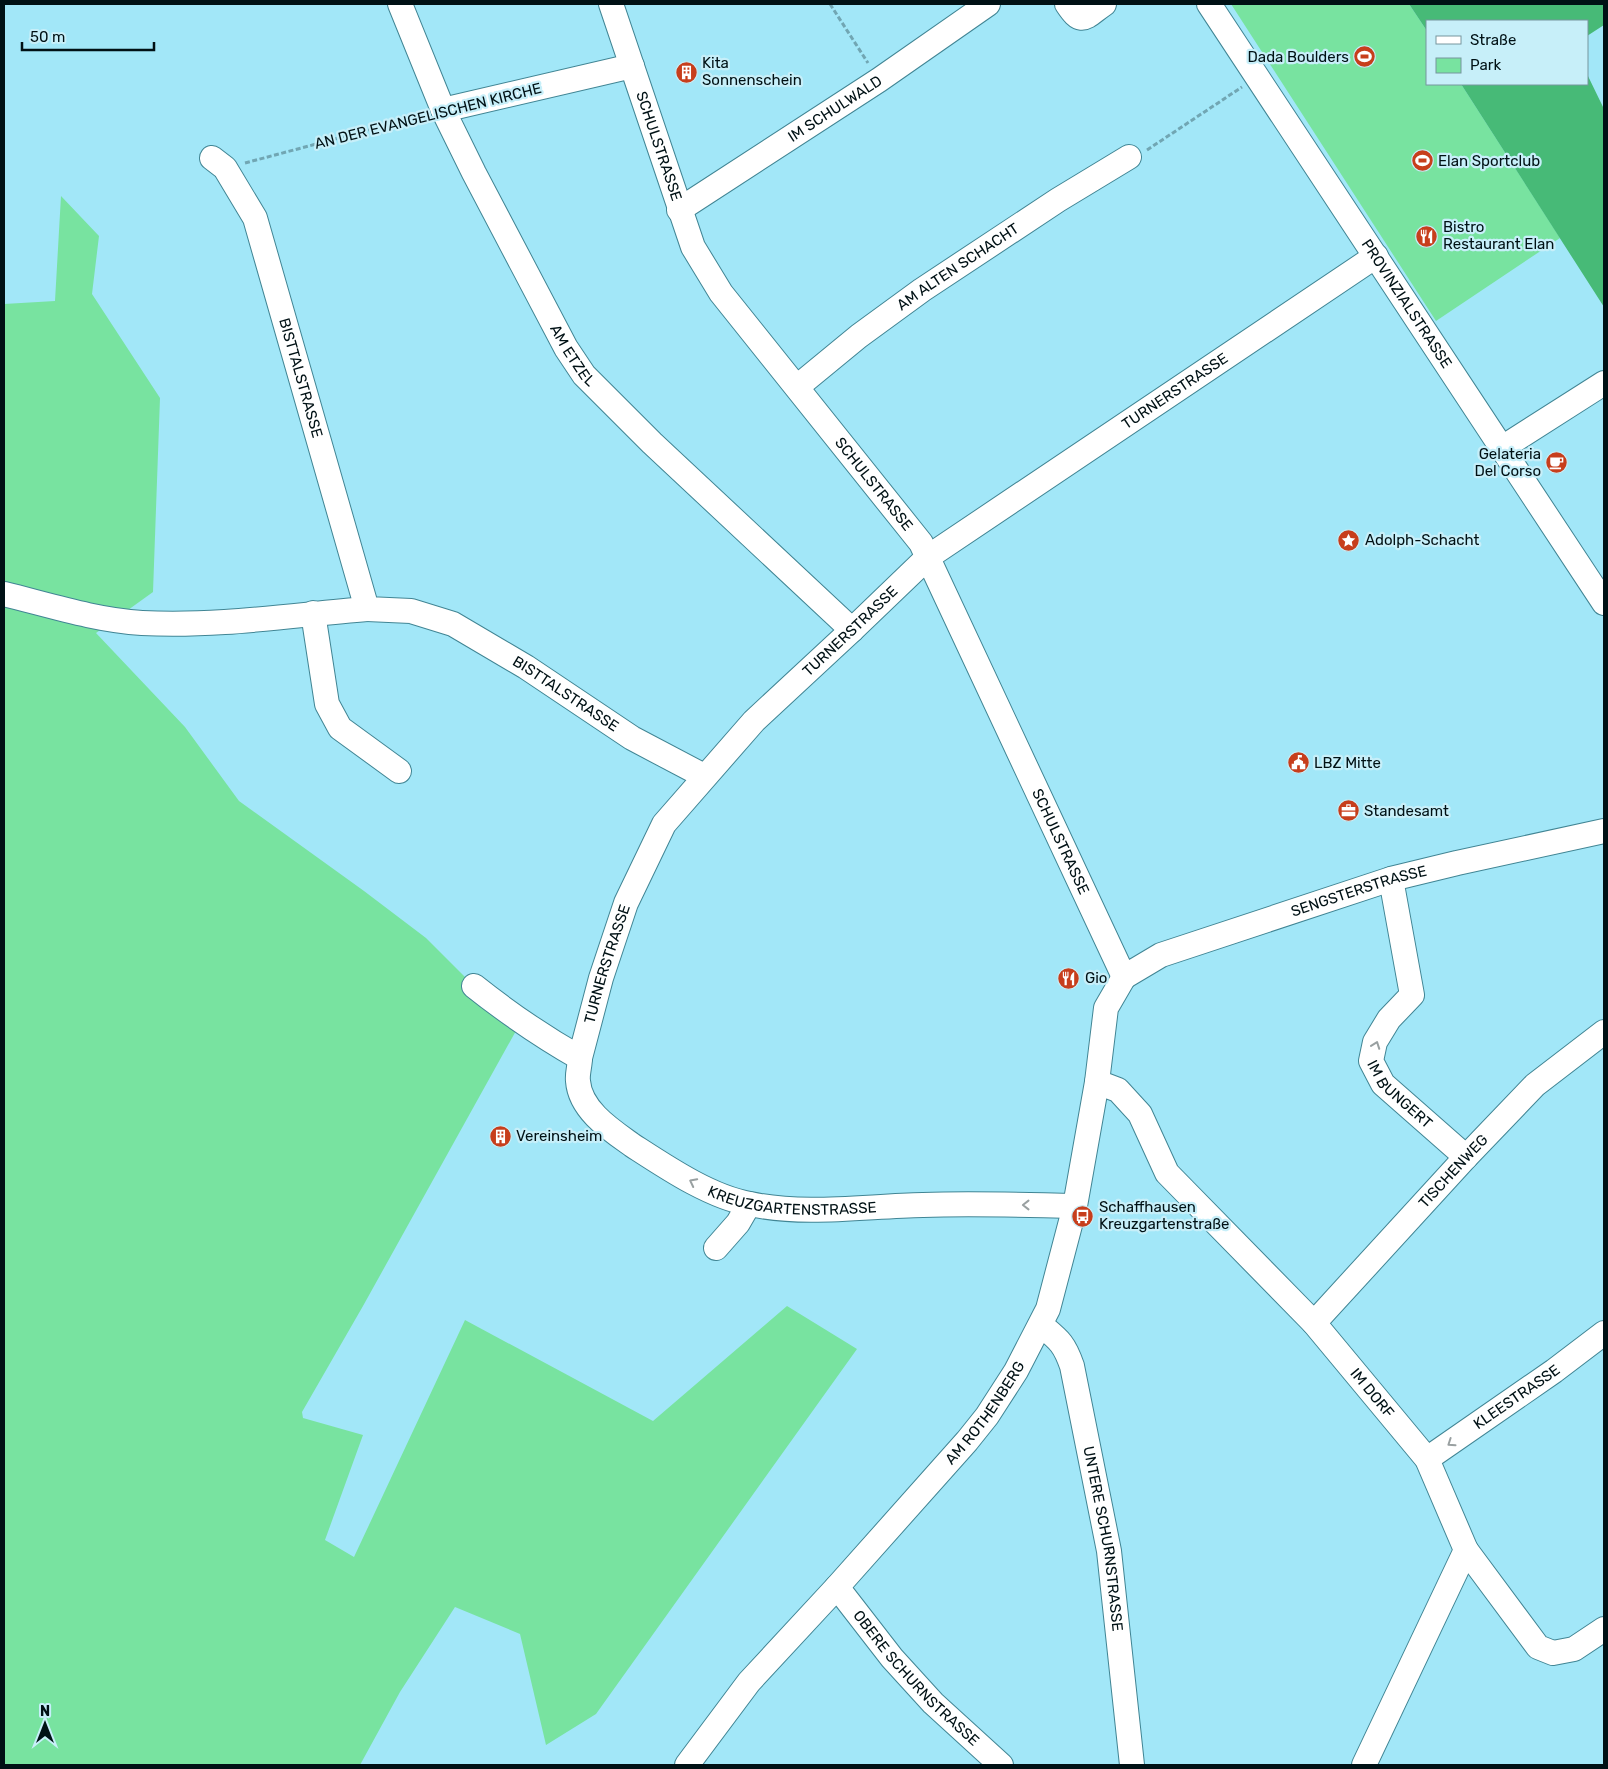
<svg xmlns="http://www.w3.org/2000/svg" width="1608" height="1769" viewBox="0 0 1608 1769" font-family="Rubik,sans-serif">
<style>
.green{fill:#78e3a0}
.forest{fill:#47ba77}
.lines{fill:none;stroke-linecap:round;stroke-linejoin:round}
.minor-casing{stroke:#418594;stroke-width:26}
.path{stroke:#71a6b3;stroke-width:3;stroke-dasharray:5 2.5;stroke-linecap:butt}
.minor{stroke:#fff;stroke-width:24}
.oneway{stroke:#99a0a1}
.labels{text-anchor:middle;stroke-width:4.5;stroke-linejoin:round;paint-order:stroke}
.poi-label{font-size:15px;fill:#001115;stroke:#c7eff9;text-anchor:start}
.street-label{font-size:15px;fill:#001115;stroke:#c7eff9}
</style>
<rect width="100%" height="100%" fill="#a2e7f8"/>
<g class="green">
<path d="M1231 4H1409L1427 31V84H1461L1560 238 1436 321Z"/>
<path d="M61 196 99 236 92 294 160 398 153 592 96 633 185 727 239 801 364 891 426 938 517 1029 363 1306 302 1412 303 1418 363 1435 325 1540 354 1557 465 1320 653 1421 787 1306 857 1349 596 1714 546 1745 520 1634 455 1607 400 1692 360 1765H4V304L55 301Z"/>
</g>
<g class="forest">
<path d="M1409 4H1604V25L1587 36V21H1427V31Z"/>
<path d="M1587 74 1604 109V307L1461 84H1587Z"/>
</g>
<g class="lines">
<defs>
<g id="minor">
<path id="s1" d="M400 4 443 110 474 173 566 348 584 375 652 443 852 630"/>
<path id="s2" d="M611 4 693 247 721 293 921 543 1124 977"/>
<path d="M1067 4C1082 27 1085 17 1104 4"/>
<path id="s3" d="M1209 4 1604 603"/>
<path d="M443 110 632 66"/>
<path id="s4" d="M212 158 225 168 255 218 367 609 411 611 453 624 526 667 632 738 704 776"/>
<path id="s5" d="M679 210 879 80 988 4"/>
<path id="s6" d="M797 387 859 336 922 290 1058 200 1129 157"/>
<path d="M1502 448 1604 383"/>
<path d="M4 594C49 605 95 620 142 623 217 627 293 615 367 609"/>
<path d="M313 613 327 704 340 728 399 771"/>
<path id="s7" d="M1391 879 1412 995 1389 1019 1375 1042 1371 1061 1383 1084 1466 1157"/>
<path id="s8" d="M1124 977 1161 955 1391 879 1457 863 1604 831"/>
<path id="s9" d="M474 986C508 1013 543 1037 580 1058L601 978 626 903 664 824 754 721 852 630 928 557 1376 256"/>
<path id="s10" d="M580 1058C580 1065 577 1074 578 1081 580 1110 611 1130 632 1145 666 1167 710 1197 750 1204 806 1216 866 1206 923 1205 974 1203 1024 1205 1075 1206"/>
<path id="s11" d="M1097 1082 1118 1090 1140 1114 1167 1173 1314 1323 1427 1459 1466 1550 1364 1765"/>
<path d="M716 1248 738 1223 749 1204"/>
<path id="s12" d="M1314 1323 1466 1157 1535 1085 1604 1032"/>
<path id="s13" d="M1041 1325C1059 1340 1064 1343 1072 1366L1109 1551 1132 1765"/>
<path id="s14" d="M1427 1459 1554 1371 1604 1333"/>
<path d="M1466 1550 1538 1647 1553 1653 1574 1649 1604 1629"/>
<path id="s15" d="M837 1587 892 1658 933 1703 1001 1765"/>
<path id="s16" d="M687 1765 749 1682 837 1587 967 1441 987 1416 1016 1371 1048 1309 1075 1206 1097 1082 1106 1008 1124 977"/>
</g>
</defs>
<use href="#minor" class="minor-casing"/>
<g class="path">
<path d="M830 4 868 63"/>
<path d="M1147 150 1242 87"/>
<path d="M245 163 425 115"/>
</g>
<use href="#minor" class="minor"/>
</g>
<defs><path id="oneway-chevron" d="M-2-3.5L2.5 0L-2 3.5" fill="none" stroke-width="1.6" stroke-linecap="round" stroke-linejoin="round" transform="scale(1.25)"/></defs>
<g class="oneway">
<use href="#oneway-chevron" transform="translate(1376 1045) rotate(-70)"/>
<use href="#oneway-chevron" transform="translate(693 1182) rotate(-153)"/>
<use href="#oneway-chevron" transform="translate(1026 1205) rotate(-180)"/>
<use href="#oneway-chevron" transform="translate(1451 1443) rotate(146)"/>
</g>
<defs>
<symbol id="stadium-disc" viewBox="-11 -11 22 22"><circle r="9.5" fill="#c73e1c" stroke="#c7eff9"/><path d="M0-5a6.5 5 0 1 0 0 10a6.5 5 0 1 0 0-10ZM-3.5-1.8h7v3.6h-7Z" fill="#fff"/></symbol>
<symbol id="building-disc" viewBox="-11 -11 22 22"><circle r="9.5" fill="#c73e1c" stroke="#c7eff9"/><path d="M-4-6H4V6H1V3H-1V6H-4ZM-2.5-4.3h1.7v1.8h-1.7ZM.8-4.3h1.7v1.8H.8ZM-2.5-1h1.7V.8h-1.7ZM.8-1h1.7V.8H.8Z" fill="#fff"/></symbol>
<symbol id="restaurant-disc" viewBox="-11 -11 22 22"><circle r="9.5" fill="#c73e1c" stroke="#c7eff9"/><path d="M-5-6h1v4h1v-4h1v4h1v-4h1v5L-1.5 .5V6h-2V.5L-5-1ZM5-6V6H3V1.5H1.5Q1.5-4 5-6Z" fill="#fff"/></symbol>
<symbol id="cafe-disc" viewBox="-11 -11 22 22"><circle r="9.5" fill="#c73e1c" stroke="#c7eff9"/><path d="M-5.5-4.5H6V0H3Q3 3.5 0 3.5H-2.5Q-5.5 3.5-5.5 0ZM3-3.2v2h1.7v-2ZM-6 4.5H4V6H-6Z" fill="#fff"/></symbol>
<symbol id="sight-disc" viewBox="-11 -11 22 22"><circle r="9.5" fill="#c73e1c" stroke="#c7eff9"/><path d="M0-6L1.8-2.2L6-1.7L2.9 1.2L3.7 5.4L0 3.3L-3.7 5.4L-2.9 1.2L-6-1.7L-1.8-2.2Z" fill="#fff"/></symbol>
<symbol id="civic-disc" viewBox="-11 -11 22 22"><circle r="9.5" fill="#c73e1c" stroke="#c7eff9"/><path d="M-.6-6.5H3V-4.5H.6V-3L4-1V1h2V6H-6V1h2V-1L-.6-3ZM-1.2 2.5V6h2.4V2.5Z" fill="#fff"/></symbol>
<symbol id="office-disc" viewBox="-11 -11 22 22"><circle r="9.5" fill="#c73e1c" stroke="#c7eff9"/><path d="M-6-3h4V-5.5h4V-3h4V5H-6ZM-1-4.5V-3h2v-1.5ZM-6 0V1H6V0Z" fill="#fff"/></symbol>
<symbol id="bus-disc" viewBox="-11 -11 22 22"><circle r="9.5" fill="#c73e1c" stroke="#c7eff9"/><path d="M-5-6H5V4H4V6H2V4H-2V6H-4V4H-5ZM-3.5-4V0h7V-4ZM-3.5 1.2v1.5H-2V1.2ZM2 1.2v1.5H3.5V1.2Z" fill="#fff"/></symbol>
</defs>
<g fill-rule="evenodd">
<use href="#stadium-disc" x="1352" y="44" width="25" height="25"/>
<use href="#building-disc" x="674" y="60" width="25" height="25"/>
<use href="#stadium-disc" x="1410" y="148" width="25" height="25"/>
<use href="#restaurant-disc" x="1414" y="224" width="25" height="25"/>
<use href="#cafe-disc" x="1544" y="450" width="25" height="25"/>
<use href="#sight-disc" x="1336" y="528" width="25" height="25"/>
<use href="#civic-disc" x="1286" y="750" width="25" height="25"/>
<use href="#office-disc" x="1336" y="798" width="25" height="25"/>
<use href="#restaurant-disc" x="1056" y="966" width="25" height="25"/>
<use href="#building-disc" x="488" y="1124" width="25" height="25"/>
<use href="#bus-disc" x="1070" y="1204" width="25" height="25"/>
</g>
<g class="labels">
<g class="poi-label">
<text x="1349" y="62" text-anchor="end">Dada Boulders</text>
<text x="702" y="68">Kita<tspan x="702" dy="17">Sonnenschein</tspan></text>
<text x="1438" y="166">Elan Sportclub</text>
<text x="1443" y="232">Bistro<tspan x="1443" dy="17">Restaurant Elan</tspan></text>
<text x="1541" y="459" text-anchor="end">Gelateria<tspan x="1541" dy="17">Del Corso</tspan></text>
<text x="1365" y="545">Adolph-Schacht</text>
<text x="1314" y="768">LBZ Mitte</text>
<text x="1364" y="816">Standesamt</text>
<text x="1085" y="983">Gio</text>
<text x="516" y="1141">Vereinsheim</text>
<text x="1099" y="1212">Schaffhausen<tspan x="1099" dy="17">Kreuzgartenstraße</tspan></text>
</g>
<g class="street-label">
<text dy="5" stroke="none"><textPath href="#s5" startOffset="186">IM SCHULWALD</textPath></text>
<text transform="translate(428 116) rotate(-14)" y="5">AN DER EVANGELISCHEN KIRCHE</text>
<text dy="5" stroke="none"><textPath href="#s2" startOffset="150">SCHULSTRASSE</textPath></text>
<text dy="5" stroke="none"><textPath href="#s6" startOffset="201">AM ALTEN SCHACHT</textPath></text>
<text dy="5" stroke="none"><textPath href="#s3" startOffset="359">PROVINZIALSTRASSE</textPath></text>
<text dy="5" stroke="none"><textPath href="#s1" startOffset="392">AM ETZEL</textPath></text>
<text dy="5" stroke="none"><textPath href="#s4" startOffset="241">BISTTALSTRASSE</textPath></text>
<text dy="5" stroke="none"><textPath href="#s9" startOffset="1051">TURNERSTRASSE</textPath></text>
<text dy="5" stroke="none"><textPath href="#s2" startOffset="555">SCHULSTRASSE</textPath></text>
<text dy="5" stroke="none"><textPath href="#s9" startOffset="646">TURNERSTRASSE</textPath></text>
<text dy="5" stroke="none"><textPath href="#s4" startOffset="702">BISTTALSTRASSE</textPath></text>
<text dy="5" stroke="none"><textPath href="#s2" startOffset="960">SCHULSTRASSE</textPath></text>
<text dy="5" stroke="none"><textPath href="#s8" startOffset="251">SENGSTERSTRASSE</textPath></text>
<text dy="5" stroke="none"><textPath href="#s9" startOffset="226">TURNERSTRASSE</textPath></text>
<text dy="5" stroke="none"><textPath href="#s7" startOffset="242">IM BUNGERT</textPath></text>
<text dy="5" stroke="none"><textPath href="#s12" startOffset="206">TISCHENWEG</textPath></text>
<text dy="5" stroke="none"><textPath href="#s10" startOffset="284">KREUZGARTENSTRASSE</textPath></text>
<text dy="5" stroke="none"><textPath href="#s11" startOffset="421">IM DORF</textPath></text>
<text dy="5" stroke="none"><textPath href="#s14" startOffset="109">KLEESTRASSE</textPath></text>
<text dy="5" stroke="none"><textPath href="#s16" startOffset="462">AM ROTHENBERG</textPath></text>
<text dy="5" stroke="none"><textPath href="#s13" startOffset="228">UNTERE SCHURNSTRASSE</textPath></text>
<text dy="5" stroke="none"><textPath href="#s15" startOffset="121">OBERE SCHURNSTRASSE</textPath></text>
</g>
</g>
<rect width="1608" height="1769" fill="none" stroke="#001115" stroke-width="10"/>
<rect x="1426" y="20" width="162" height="65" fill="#c7eff9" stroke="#77969e"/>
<rect x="1436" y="36" width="25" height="8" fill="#ffffff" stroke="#77969e"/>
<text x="1470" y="45" font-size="15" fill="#001115">Straße</text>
<rect x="1436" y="58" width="25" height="15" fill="#78e3a0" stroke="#77969e"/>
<text x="1470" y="70" font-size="15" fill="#001115">Park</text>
<g transform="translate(45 1724)" stroke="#c7eff9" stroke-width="4" paint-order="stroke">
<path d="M0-4L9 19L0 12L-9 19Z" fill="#001115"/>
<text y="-8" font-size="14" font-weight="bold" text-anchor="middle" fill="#001115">N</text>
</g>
<path d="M22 42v8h132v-8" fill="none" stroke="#001115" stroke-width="2.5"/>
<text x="30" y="42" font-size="15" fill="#001115" stroke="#c7eff9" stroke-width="4" paint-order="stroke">50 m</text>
</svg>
